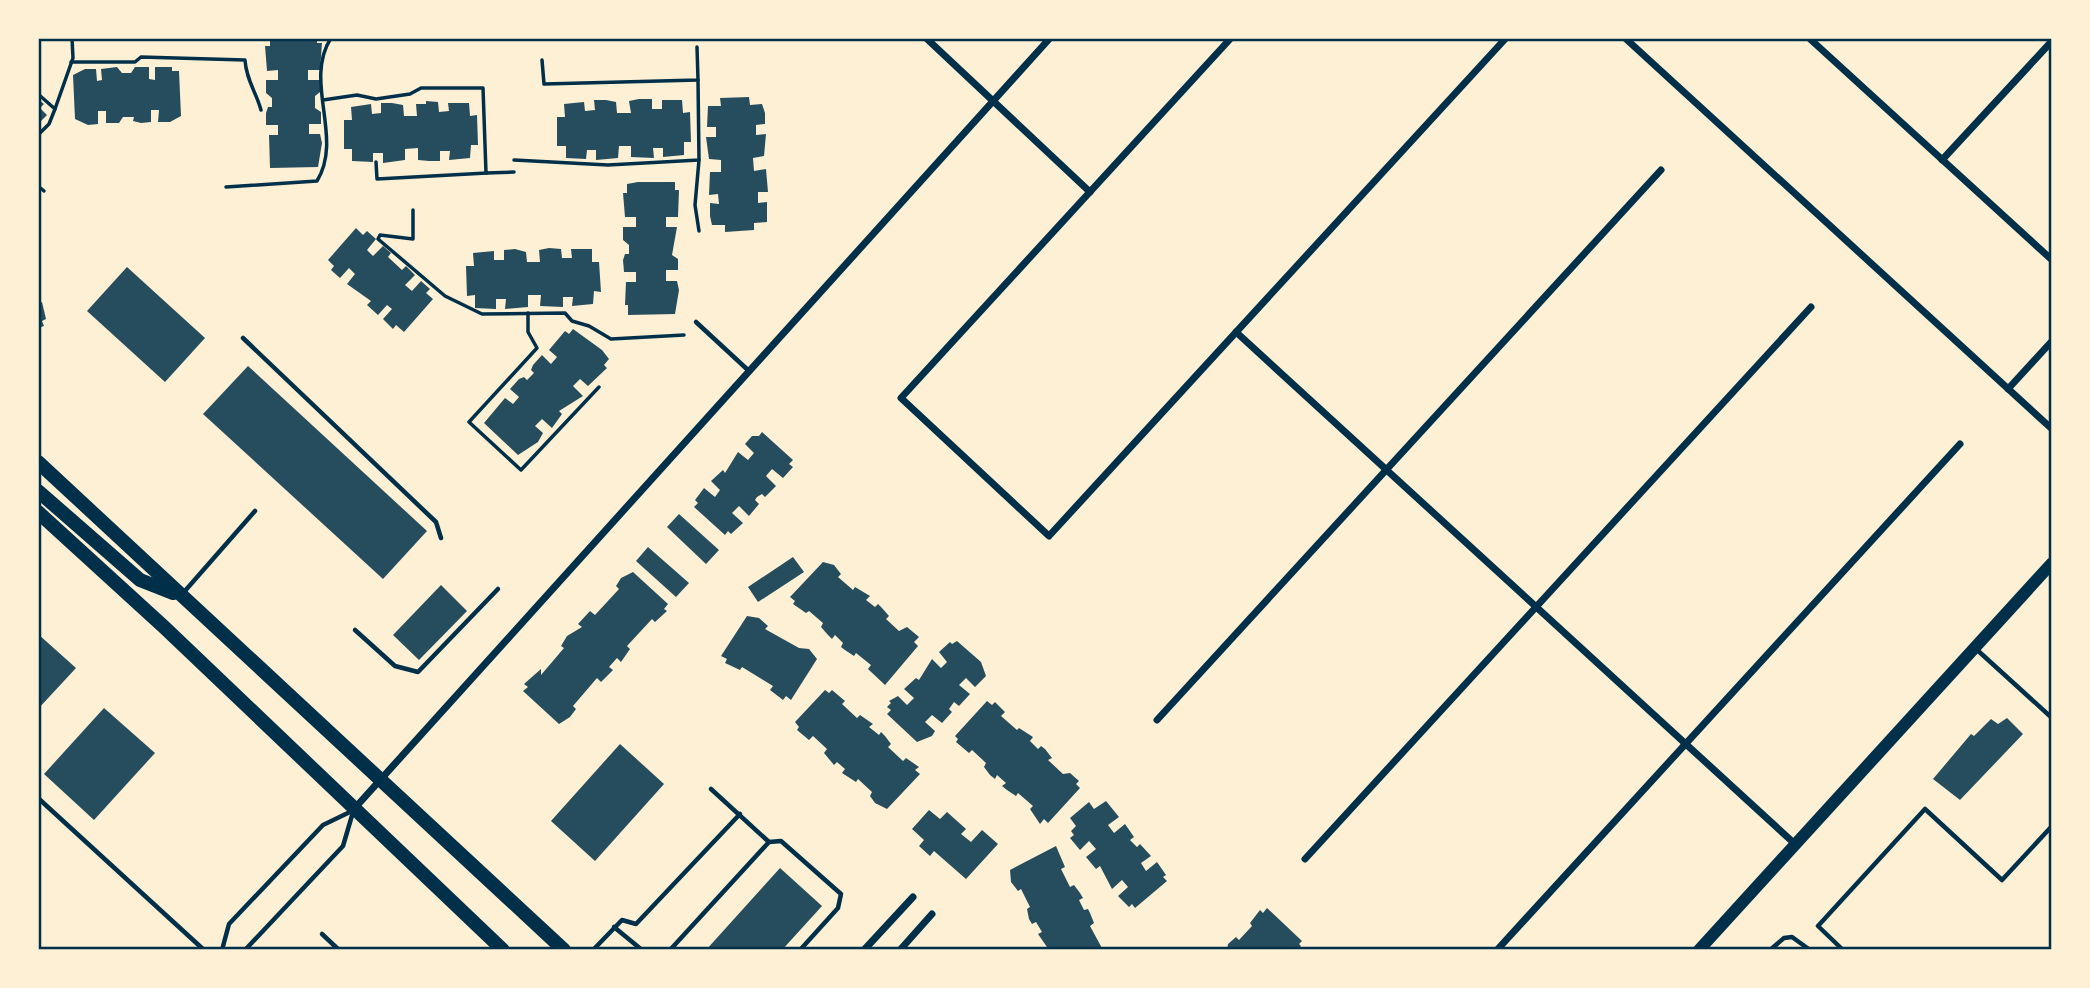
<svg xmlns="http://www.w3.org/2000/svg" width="2090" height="988" viewBox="0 0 2090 988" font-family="'Times New Roman',serif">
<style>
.building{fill:#264d5e}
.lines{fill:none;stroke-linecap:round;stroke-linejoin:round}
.path{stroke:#003049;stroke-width:3.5}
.service{stroke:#003049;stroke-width:4.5}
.minor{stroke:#003049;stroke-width:7}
.secondary{stroke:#003049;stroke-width:12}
.primary{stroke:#003049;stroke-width:14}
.neatline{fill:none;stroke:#003049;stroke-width:2.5}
</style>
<rect width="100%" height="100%" fill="#fdf0d5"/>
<g class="building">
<path d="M270 38H317V43H322L320 70H308V80H320V92L315 96V108L321 112V124H309V134H320L322 143 318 167 270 168 269 135H278V125H266V113L268 107H272V98L266 93V80H278V70L267 71 265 46H270Z"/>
<path d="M117 67 122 73H131L135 67H149V79L155 80V67H172V71H179L181 116 170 122H158L159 110H151V122L141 123 133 121 134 117H123L119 123H106V111H98V124L88 125 75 119 73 75 85 69H96L97 81 102 80 101 69Z"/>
<path d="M749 97 750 105 762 104 765 113V124L756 125V135L766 134 764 156 753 158 754 171 766 169 768 192H758V203L767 202V222L754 223V230L725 232V225H712L710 216V203L719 204 718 194 709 195 710 172H721V160L709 159 706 137H716V127H707L708 106H721L720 98Z"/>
<path d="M38 99 44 104 40 108 47 115 38 124Z"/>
<path d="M639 99H652V109H662V100H682L683 113 690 112 691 142H684V155L663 157V148H653L654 158 631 157V146H619L618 158 596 160V150H587L586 159 566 158V146H557V117H565L564 104 584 102 585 111 595 110 594 100H606L616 102 617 113H631L629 101Z"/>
<path d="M426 101 438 102 439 112 449 111 448 103H469L470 116 477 115 478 145H471L470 158 449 160 450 151H440V161H429L418 160V148L405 149V160L383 163V153H373V162L352 161V149H344V120H352L351 107 371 104 372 114 381 113V103H392L403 105 404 116H417L416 104H426Z"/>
<path d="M638 182H675V190H679L678 217H666V227H677L672 255 678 259V270H666V281H677L679 290 675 314 628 315V305H625L626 282H636V272H624L623 260 625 254H629V245L623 240V227H636V217H625L623 193H627V184Z"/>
<path d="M356 228 363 235 367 231 376 239 367 250 373 256 383 246 391 253 388 257 402 270 406 266 415 275 405 285 412 291 421 281 430 289 426 293 433 299 404 332 396 325 393 329 383 319 392 309 387 305 378 315 367 305 371 301 347 284 355 274 349 268 340 278 331 270 334 266 328 260Z"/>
<path d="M549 248 561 249 562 258H572L571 249H592V262H599L601 292 594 291 593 304 572 306 573 297H563V307L540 306 541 295H528V307L505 309 506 299H496V309L475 308V295L467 296 466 266H474L473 253 494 251V260H504V250L515 249 526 252 527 262H540L539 250Z"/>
<path d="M127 267 205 338 165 382 87 311Z"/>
<path d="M42 302 46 319 42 321 44 326 38 328V304Z"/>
<path d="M573 329 602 350 609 359 604 365 607 368 588 386 580 379 573 386 583 396 559 411 562 414 552 428 542 419 535 426 543 433 538 442 518 455 484 423 505 398 513 404 519 397 510 389 519 379 524 377 527 380 534 373 531 370 533 365 542 355 551 364 557 357 549 350 565 331 569 334Z"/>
<path d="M248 366 427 531 383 579 203 414Z"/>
<path d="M762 432 793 460 789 464 793 467 783 478 772 469 766 476 776 486 765 497 762 494 757 497 755 500 759 504 749 516 739 506 732 513 743 523 731 534 728 531 725 535 694 507 698 503 695 500 704 488 715 497 720 490 711 481 723 470 725 473 738 452 748 460 754 453 745 444 752 436H759Z"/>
<path d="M679 514 719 550 706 564 667 527Z"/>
<path d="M648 547 689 583 676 597 636 561Z"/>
<path d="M793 557 804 572 758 602 748 587Z"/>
<path d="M823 562 834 565 841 574 838 577 853 590 855 587 870 596 866 600 875 607 878 604 882 608 889 616 886 619 899 631 907 627 919 637 914 642 918 646 885 685 868 669 871 665 856 653 854 656 845 650 841 647 843 643 835 635 832 639 828 635 821 627 823 623 809 611 806 613 793 604 795 601 790 597Z"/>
<path d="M633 572 668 604 664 609 667 611 655 622 652 619 627 646 630 649 621 662 617 658 609 667 613 670 601 682 597 678 573 706 576 709 570 717 559 724 523 691 528 687 524 684 541 669V675L564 648 561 646 567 636 582 627 578 624 590 611 595 615 619 589 616 586 621 578Z"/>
<path d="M441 585 467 611 419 660 393 635Z"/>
<path d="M747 616 759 618 768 626 765 629 799 648 809 649 817 659 791 700 786 696 783 700 770 690 773 686 742 667 740 670 725 663 727 659 721 656Z"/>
<path d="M38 634 76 668 38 709Z"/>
<path d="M957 641 981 662 986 676 975 687 966 678 959 685 970 694 959 706 954 702 949 709 952 712 942 723 932 715 925 722 935 731 932 736 917 742 887 714 891 710 887 707 891 703 889 701 898 696 907 705 914 698 904 689 916 678 919 680 932 659 941 668 947 662 939 652 950 642 952 644Z"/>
<path d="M825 690 829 693 832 690 845 701 842 704 857 718 860 715 873 724 869 727 879 735 881 732 885 736 891 744 888 747 903 761 906 758 919 767 915 770 920 774 887 809 875 803 870 796 872 792 858 779 856 782 842 773 845 769 837 762 834 765 824 753 827 749 813 736 809 740 797 730 799 727 795 722Z"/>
<path d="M987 701 992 705 995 702 1005 712 1001 716 1017 730 1019 728 1033 737 1030 741 1038 749 1041 746 1045 749 1052 758 1048 760 1063 774 1070 773 1079 781 1076 784 1080 788 1048 823 1044 819 1040 824 1030 809 1033 806 1018 793 1016 796 1007 790 1002 786 1006 783 997 775 995 779 990 775 984 767 986 763 972 750 969 753 956 742 958 739 955 736Z"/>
<path d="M104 708 155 753 94 820 44 774Z"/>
<path d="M2007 718 2023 734 1960 800 1933 779 1971 734 1974 736 1991 719 1998 724Z"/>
<path d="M620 744 664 784 595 861 551 821Z"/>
<path d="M1106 801 1119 817 1108 825 1114 833 1125 824 1134 837 1130 840 1137 847 1140 844 1151 856 1141 863 1146 871 1157 862 1166 875 1163 877 1167 881 1135 908 1132 904 1129 907 1118 896 1128 887 1122 880 1112 889 1100 866 1096 869 1086 857 1096 849 1089 841 1080 850 1070 838 1074 835 1071 831 1076 826 1070 818 1089 802 1094 809Z"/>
<path d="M929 810 940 819 947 812 966 829 961 834 971 842 982 830 998 844 966 879 934 851 930 856 919 846 924 840 912 829Z"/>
<path d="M1056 846 1065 867 1061 869 1070 887 1074 885 1080 893 1083 898 1079 900 1084 910 1088 909 1090 913 1094 923 1090 926 1103 950 1047 947 1038 934 1042 932 1036 922 1032 924 1029 919 1027 909 1030 907 1021 889 1018 891 1011 882 1010 870Z"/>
<path d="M780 868 822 906 782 950H706Z"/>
<path d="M1267 908 1302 941 1299 944 1301 946 1298 950H1227L1228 944 1236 937 1239 940 1252 926 1250 923 1260 910 1263 913Z"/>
</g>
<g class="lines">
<g class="path">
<path d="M542 60 544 84 698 80 697 47"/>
<path d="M71 62H135L141 57 245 60C246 79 256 92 261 110"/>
<path d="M38 94 55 109 73 58 72 38"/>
<path d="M323 100 357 95 376 99 410 94 421 88H483L486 173 514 172"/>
<path d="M38 135 49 124 55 109"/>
<path d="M514 160 608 165 699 160 698 80"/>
<path d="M699 160 695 205 699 231"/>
<path d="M376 162 377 179 487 173"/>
<path d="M38 186 44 191"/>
<path d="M226 187 317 181C344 137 303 82 331 38"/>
<path d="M413 210V239L380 235 378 239 445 296 482 314 565 313 572 321 589 326 611 339 684 335"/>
<path d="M528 313V332L537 348 469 422 521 470 599 387"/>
</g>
<g class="service">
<path d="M696 322 749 371"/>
<path d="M243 338 436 522 441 538"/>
<path d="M184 592 255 511"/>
<path d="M355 630 395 666 418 672 498 589"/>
<path d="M1975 648 2052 718"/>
<path d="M711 789 769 842 781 841 841 894 838 908 800 950"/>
<path d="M38 798 204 950"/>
<path d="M614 927 642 950"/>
<path d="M322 934 339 950"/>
<path d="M38 948 40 950"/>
<path d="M222 950 229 924 323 825 352 811"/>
<path d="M245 950 343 846 353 812"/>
<path d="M593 950 622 920 636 924 740 814"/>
<path d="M670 950 769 842"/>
<path d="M1770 950 1784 938 1792 937 1810 950"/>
<path d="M1843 950 1818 926 1925 809 2002 880 2052 826"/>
</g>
<g class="minor">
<path d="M926 38 1090 192"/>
<path d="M1231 38 901 398 1049 536 1506 38"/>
<path d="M1625 38 2052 429"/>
<path d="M1809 38 2052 260"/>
<path d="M1942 160 2052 41"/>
<path d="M1236 332 1795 844"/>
<path d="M2008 389 2052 341"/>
<path d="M1157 720 1661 170"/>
<path d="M354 809 1050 38"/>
<path d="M1305 859 1811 307"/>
<path d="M864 950 913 897"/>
<path d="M900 950 932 914"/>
<path d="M1497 950 1960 444"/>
</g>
<path class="secondary" d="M1699 950 2052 563"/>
<g class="primary">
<path d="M38 462 564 950"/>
<path d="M38 491 140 580 173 593"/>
<path d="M38 512 164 627 503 950"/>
</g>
</g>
<rect width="2090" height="988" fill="none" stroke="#fdf0d5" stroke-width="80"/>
<rect x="40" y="40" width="2010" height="908" class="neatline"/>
</svg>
